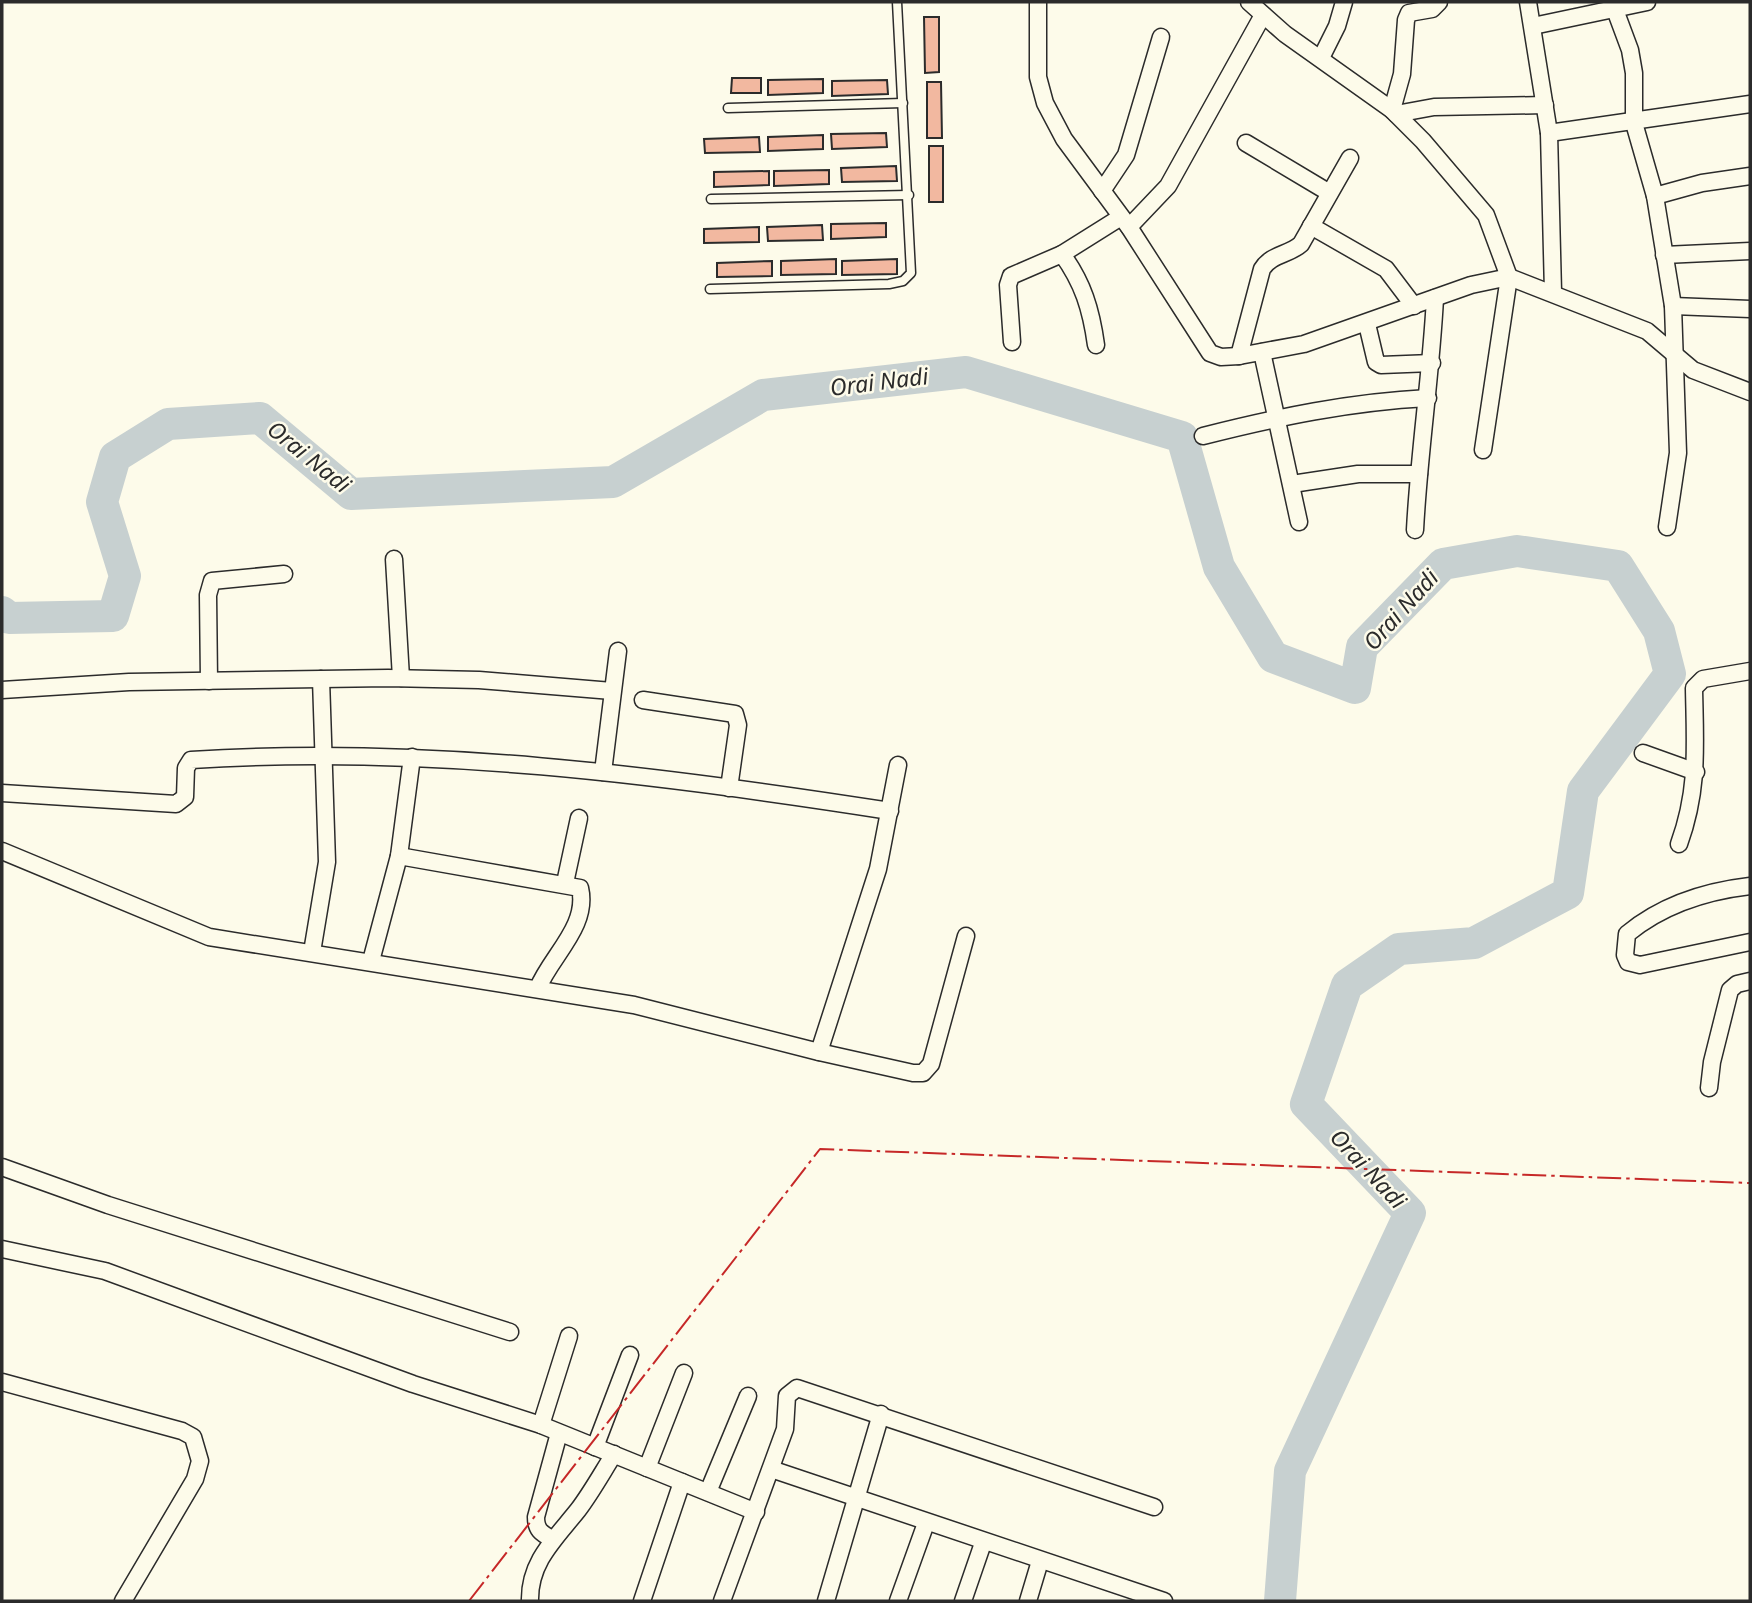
<svg xmlns="http://www.w3.org/2000/svg" width="1752" height="1603" viewBox="0 0 1752 1603" font-family="'Noto Sans',sans-serif">
<style>
.lines{fill:none;stroke-linecap:round;stroke-linejoin:round}
.river{stroke:#c7d0d0;stroke-width:32}
.building{fill:#f2b8a0;stroke:#2b2b2b;stroke-width:2}
.service-casing{stroke:#2b2b2b;stroke-width:11}
.minor-casing{stroke:#2b2b2b;stroke-width:19}
.service{stroke:#fdfbea;stroke-width:8}
.minor{stroke:#fdfbea;stroke-width:16}
.power{stroke:#c62828;stroke-width:2;stroke-dasharray:24 5 3.5 5;stroke-linecap:butt}
.labels{text-anchor:middle;stroke-width:5;stroke-linejoin:round;paint-order:stroke}
.water-label{font-size:23px;font-style:italic;fill:#2b2b2b;stroke:#fdfbea}
</style>
<rect width="100%" height="100%" fill="#fdfbea"/>
<g class="lines">
<path class="river" d="M2 612 9 618 113 616 125 576 102 502 115 457 168 424 260 418 351 494 613 482 763 395 966 372 1182 437 1219 567 1273 657 1355 688 1362 647 1443 564 1517 551 1618 566 1659 631 1670 674 1583 791 1568 893 1474 943 1399 949 1347 985 1306 1104 1410 1213 1290 1471 1280 1601"/>
</g>
<g class="building">
<path d="M924 17H939V72L925 73Z"/>
<path d="M732 78H761V93H731Z"/>
<path d="M823 79V93L768 95V80Z"/>
<path d="M887 80 888 94 832 96V81Z"/>
<path d="M927 82H941L942 138H927Z"/>
<path d="M886 133 887 147 832 149 831 134Z"/>
<path d="M823 135V149L768 151V137Z"/>
<path d="M759 137 760 152 705 153 704 139Z"/>
<rect x="929" y="146" width="14" height="56"/>
<path d="M896 166 897 181 842 182 841 168Z"/>
<path d="M829 170V184L774 186V171Z"/>
<path d="M769 171V185L714 187V172Z"/>
<path d="M886 223V237L831 239V224Z"/>
<path d="M822 225 823 240 768 241 767 227Z"/>
<path d="M759 227V242L704 243V229Z"/>
<path d="M836 259V274L781 275V261Z"/>
<path d="M897 259V274L842 275V261Z"/>
<path d="M772 261V276L717 277V263Z"/>
</g>
<g class="lines">
<defs>
<g id="service">
<path d="M728 108 903 103"/>
<path d="M711 199 909 195"/>
<path d="M710 289 889 284 903 281 911 273 897 2"/>
</g>
<g id="minor">
<path d="M1038 2V77L1045 103 1064 139 1129 227 1210 353 1221 357 1239 356 1304 344 1471 285 1509 277 1647 331 1693 370 1750 392"/>
<path d="M1249 2 1285 34 1392 110 1423 141 1486 215 1509 277 1483 450"/>
<path d="M1528 2 1549 133 1553 292"/>
<path d="M1614 7 1630 50 1634 73V123L1655 196 1673 306 1678 453 1667 527"/>
<path d="M1533 26 1647 2"/>
<path d="M1321 58 1337 26 1344 2"/>
<path d="M1392 110 1402 74 1406 20 1409 13 1432 9 1439 2"/>
<path d="M1396 114 1434 107 1545 105"/>
<path d="M1549 133 1750 104"/>
<path d="M1246 143 1328 192"/>
<path d="M1102 191 1126 155 1161 37"/>
<path d="M1655 196 1702 183 1750 176"/>
<path d="M1311 226 1386 269 1414 306"/>
<path d="M1129 227 1168 186 1263 15"/>
<path d="M1062 254C1083 283 1091 309 1096 345"/>
<path d="M1664 255 1750 251"/>
<path d="M1673 306 1750 309"/>
<path d="M1367 324 1376 362 1381 365 1432 363"/>
<path d="M1012 342 1008 285 1011 276 1062 254 1121 217"/>
<path d="M1262 352 1299 522"/>
<path d="M1239 356 1262 269C1271 254 1289 255 1301 244L1350 158"/>
<path d="M1203 436C1278 417 1350 402 1428 398"/>
<path d="M1292 484 1358 474H1419"/>
<path d="M1415 530C1419 452 1431 376 1435 298"/>
<path d="M394 559 401 678"/>
<path d="M209 681 208 595 212 581 284 574"/>
<path d="M2 690 129 682 388 678 479 680 612 691"/>
<path d="M643 700 735 714 738 725 729 788"/>
<path d="M1643 753 1696 772"/>
<path d="M603 772 618 651"/>
<path d="M2 793 176 804 185 797 186 768 191 760C425 745 659 775 890 811"/>
<path d="M1679 844C1699 789 1695 746 1694 688L1703 679 1750 671"/>
<path d="M2 851 209 937 634 1005 819 1052 913 1073H923L931 1064 966 936"/>
<path d="M399 856 580 888C589 926 551 956 538 988"/>
<path d="M565 883 579 818"/>
<path d="M1750 886C1707 891 1662 905 1627 934L1625 955 1628 962 1640 965 1750 942"/>
<path d="M312 952 327 862 321 679"/>
<path d="M371 961 399 856 412 757"/>
<path d="M819 1052 878 869 898 765"/>
<path d="M1709 1088 1712 1062 1730 990 1737 984 1750 981"/>
<path d="M2 1167 108 1205 510 1332"/>
<path d="M2 1249 105 1271 413 1384 541 1425 756 1512"/>
<path d="M2 1382 182 1431 193 1437 200 1461 195 1479 123 1601"/>
<path d="M541 1425 569 1336"/>
<path d="M595 1447 630 1355"/>
<path d="M647 1468 684 1373"/>
<path d="M771 1469 1164 1601"/>
<path d="M708 1492 748 1396"/>
<path d="M552 1539C541 1533 536 1530 536 1517L559 1433"/>
<path d="M530 1601C529 1562 555 1539 578 1510 591 1493 602 1473 614 1454"/>
<path d="M642 1601 682 1482"/>
<path d="M722 1601 785 1429 787 1396 797 1388 1154 1507"/>
<path d="M826 1601 881 1414"/>
<path d="M898 1601 926 1523"/>
<path d="M963 1601 983 1543"/>
<path d="M1028 1601 1040 1561"/>
</g>
</defs>
<use href="#service" class="service-casing"/>
<use href="#minor" class="minor-casing"/>
<use href="#service" class="service"/>
<use href="#minor" class="minor"/>
<path class="power" d="M469 1601 820 1149 1750 1183"/>
</g>
<g class="labels">
<g class="water-label">
<text transform="translate(879 382) rotate(-7)" y="8">Orai Nadi</text>
<text transform="translate(309 457) rotate(39)" y="8">Orai Nadi</text>
<text transform="translate(1401 610) rotate(-48)" y="8">Orai Nadi</text>
<text transform="translate(1368 1169) rotate(47)" y="8">Orai Nadi</text>
</g>
</g>
<rect width="1752" height="1603" fill="none" stroke="#2b2b2b" stroke-width="7"/>
</svg>
